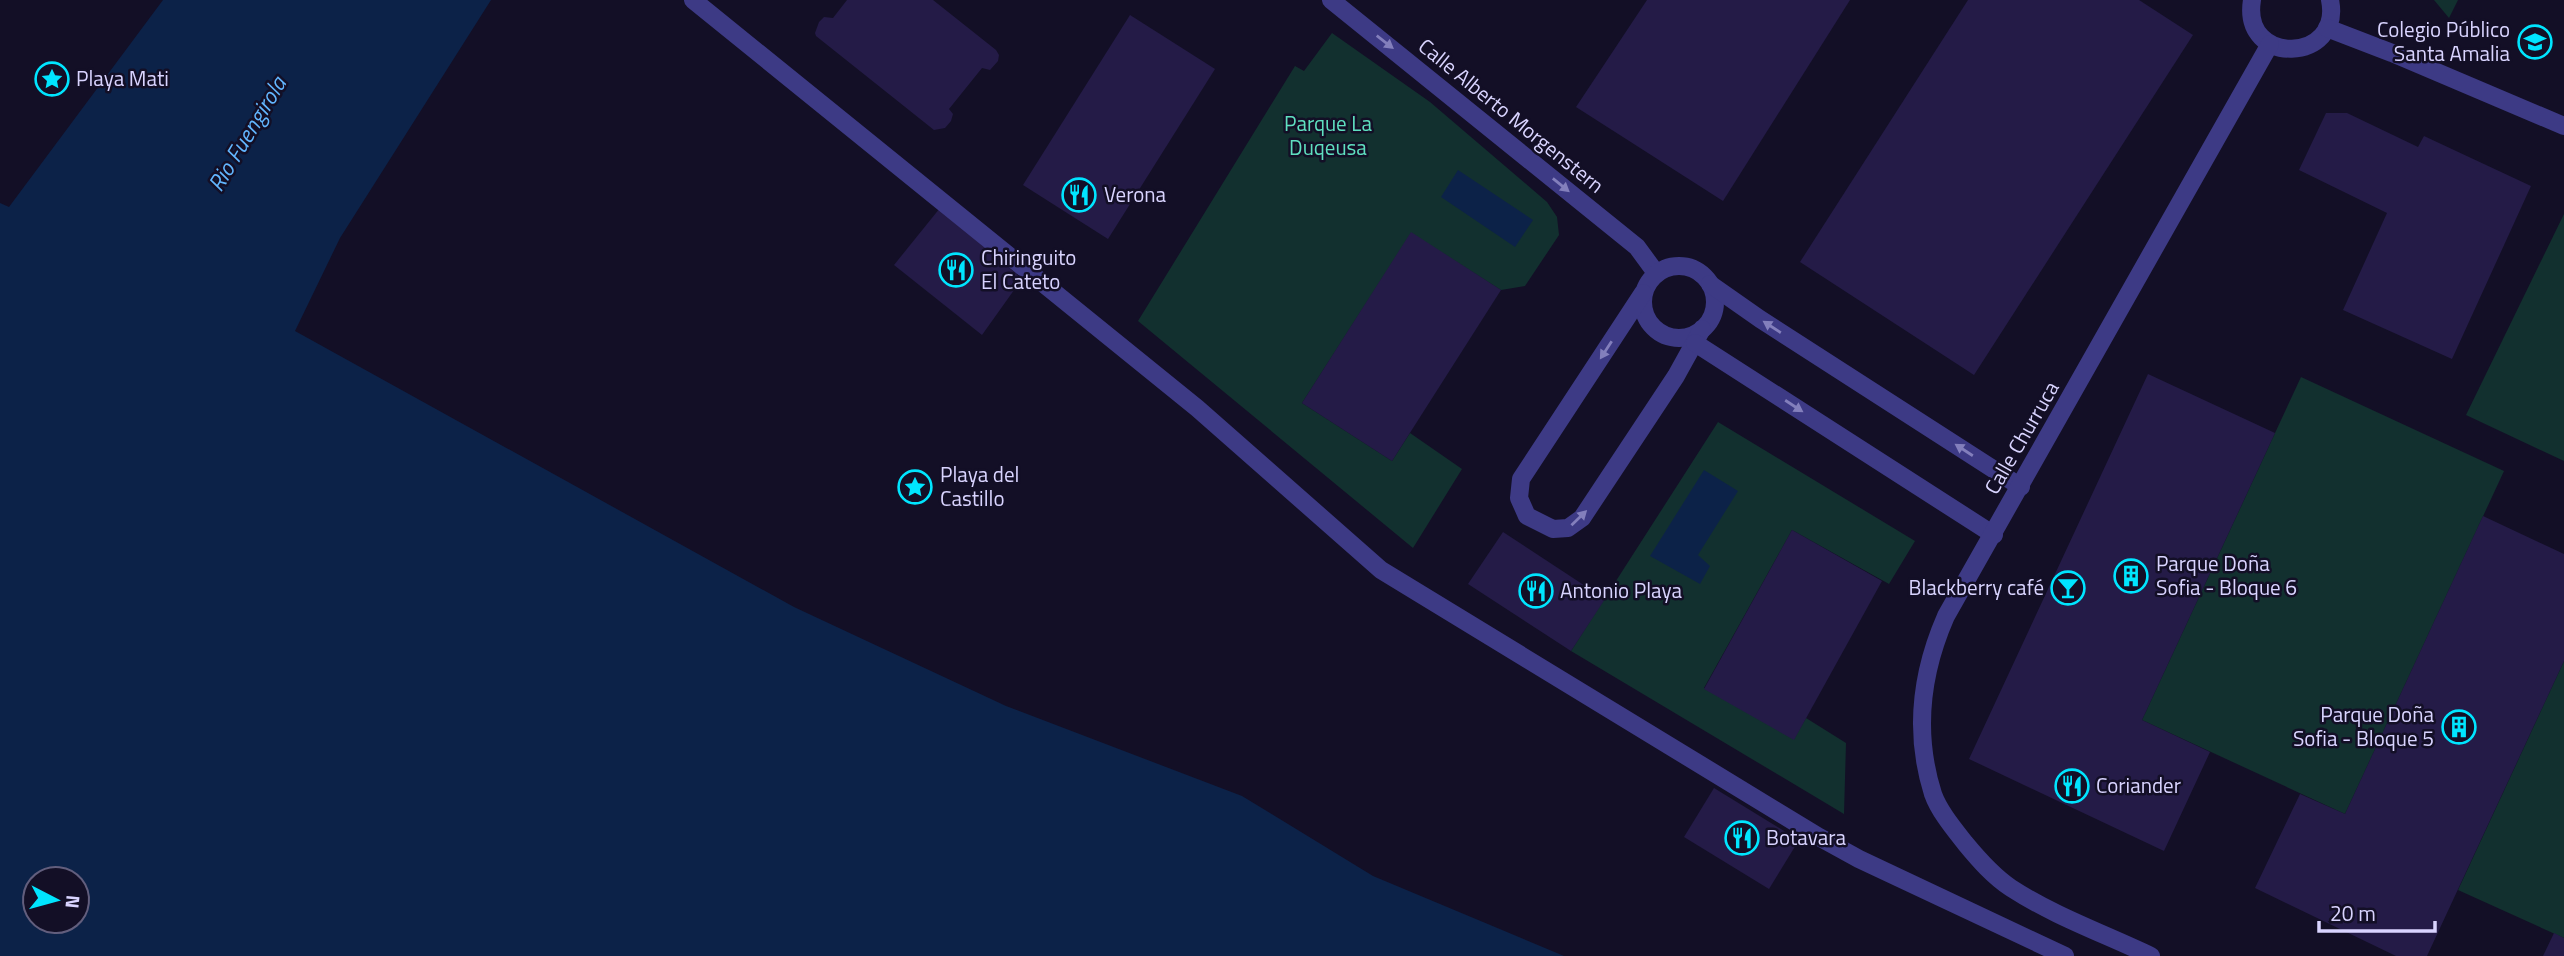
<svg xmlns="http://www.w3.org/2000/svg" width="2564" height="956" viewBox="0 0 2564 956" font-family="'Titillium Web',sans-serif">
<style>
.green{fill:#12302f}
.water{fill:#0c2248;fill-rule:evenodd}
.building{fill:#241b47}
.lines{fill:none;stroke-linecap:round;stroke-linejoin:round}
.street{stroke:#3d3a85;stroke-width:18}
.oneway{fill:#837fbc}
.labels{text-anchor:middle;stroke-width:5;stroke-linejoin:round;paint-order:stroke}
.poi-label{font-size:21px;fill:#d9d4ff;stroke:#130f26;text-anchor:start}
.street-label{font-size:21px;fill:#d9d4ff;stroke:#130f26}
.park-label{font-size:21px;fill:#5fe0c0;stroke:#130f26}
.water-label{font-size:23px;font-style:italic;fill:#62b6ff;stroke:#130f26}
</style>
<rect width="100%" height="100%" fill="#130f26"/>
<g class="green">
<path d="M2434 0H2458L2449 18Z"/>
<path d="M1332 33 1430 102 1547 202 1557 217 1559 235 1525 286 1501 290 1411 233 1302 403 1392 461 1410 433 1462 469 1413 548 1138 321 1295 66 1304 71Z"/>
<path d="M2564 214V461L2466 415Z"/>
<path d="M2301 377 2504 471 2345 814 2142 720Z"/>
<path d="M1718 422 1915 541 1889 584 1792 530 1704 688 1794 739 1806 718 1846 743 1844 814 1571 651Z"/>
<path d="M2564 661V938L2458 890Z"/>
</g>
<g class="water">
<path d="M163 0H491L340 238 295 331 794 607 1006 706 1242 796 1373 876 1564 956H0V203L9 207ZM35 879H77V921H35Z"/>
<path d="M1458 170 1533 220 1515 247 1441 197Z"/>
<path d="M1704 470 1738 491 1698 555 1710 566 1700 584 1650 556Z"/>
</g>
<g class="building">
<path d="M847 0H933L996 50 999 55 998 61 990 70 982 68 949 109 953 114 951 121 945 128 934 130 816 36 815 33 819 22 824 17 833 18Z"/>
<path d="M1647 0H1850L1723 201 1576 107Z"/>
<path d="M1968 0H2139L2193 35 1974 375 1800 262Z"/>
<path d="M1130 15 1215 69 1108 239 1023 185Z"/>
<path d="M2326 113H2347L2418 147 2424 136 2531 186 2452 359 2343 310 2387 213 2299 170Z"/>
<path d="M940 208 1022 279 982 335 894 265Z"/>
<path d="M1411 232 1501 290 1392 461 1302 403Z"/>
<path d="M2148 374 2275 433 2142 720 2210 752 2164 851 1969 759Z"/>
<path d="M2483 516 2564 554V661L2427 956H2396L2255 888 2300 794 2345 814Z"/>
<path d="M1792 530 1882 581 1794 740 1704 689Z"/>
<path d="M1503 532 1605 599 1571 651 1468 584Z"/>
<path d="M1714 788 1799 840 1769 889 1684 837Z"/>
<path d="M2554 933 2564 938V956H2543Z"/>
</g>
<g class="lines">
<g class="street">
<path d="M693 0 1197 408 1381 570 1819 837 1859 859 2065 956"/>
<path d="M1331 0 1637 247 1656 273"/>
<path d="M2252 0C2241 67 2343 63 2330 0"/>
<path d="M2327 28 2392 53 2564 126"/>
<circle cx="1679" cy="302" r="36"/>
<path d="M1710 284 1760 319 2021 487"/>
<path d="M1643 293 1521 479 1519 498 1527 516 1553 529 1568 528 1582 518 1676 376 1702 329"/>
<path d="M1695 343 1994 535"/>
<path d="M2151 956C2105 934 2054 916 2011 888 1993 876 1979 860 1965 843 1954 829 1939 811 1933 794 1914 734 1921 673 1946 616L2270 44"/>
</g>
</g>
<defs><path id="oneway-solid" d="M-6-.8H1V-3.2L6.5 0L1 3.2V.8H-6Z" transform="scale(1.75)"/></defs>
<g class="oneway">
<use href="#oneway-solid" transform="translate(1385 42) rotate(38)"/>
<use href="#oneway-solid" transform="translate(1561 185) rotate(39)"/>
<use href="#oneway-solid" transform="translate(1772 327) rotate(-147)"/>
<use href="#oneway-solid" transform="translate(1606 350) rotate(123)"/>
<use href="#oneway-solid" transform="translate(1794 406) rotate(33)"/>
<use href="#oneway-solid" transform="translate(1964 450) rotate(-147)"/>
<use href="#oneway-solid" transform="translate(1579 518) rotate(-44)"/>
</g>
<defs>
<symbol id="school-ring" viewBox="-11 -11 22 22"><circle r="9.5" fill="#130f26" stroke="#00e5ff" stroke-width="1.5"/><path d="M0-5L7-2L0 1L-7-2ZM-4 1L0 2.5L4 1V4Q0 6-4 4Z" fill="#00e5ff"/></symbol>
<symbol id="sight-ring" viewBox="-11 -11 22 22"><circle r="9.5" fill="#130f26" stroke="#00e5ff" stroke-width="1.5"/><path d="M0-6L1.8-2.2L6-1.7L2.9 1.2L3.7 5.4L0 3.3L-3.7 5.4L-2.9 1.2L-6-1.7L-1.8-2.2Z" fill="#00e5ff"/></symbol>
<symbol id="restaurant-ring" viewBox="-11 -11 22 22"><circle r="9.5" fill="#130f26" stroke="#00e5ff" stroke-width="1.5"/><path d="M-5-6h1v4h1v-4h1v4h1v-4h1v5L-1.5 .5V6h-2V.5L-5-1ZM5-6V6H3V1.5H1.5Q1.5-4 5-6Z" fill="#00e5ff"/></symbol>
<symbol id="building-ring" viewBox="-11 -11 22 22"><circle r="9.5" fill="#130f26" stroke="#00e5ff" stroke-width="1.5"/><path d="M-4-6H4V6H1V3H-1V6H-4ZM-2.5-4.3h1.7v1.8h-1.7ZM.8-4.3h1.7v1.8H.8ZM-2.5-1h1.7V.8h-1.7ZM.8-1h1.7V.8H.8Z" fill="#00e5ff"/></symbol>
<symbol id="bar-ring" viewBox="-11 -11 22 22"><circle r="9.5" fill="#130f26" stroke="#00e5ff" stroke-width="1.5"/><path d="M-6-5H6L.8 .8V4.5H3.5V6h-7V4.5H-.8V.8Z" fill="#00e5ff"/></symbol>
</defs>
<g fill-rule="evenodd">
<use href="#school-ring" x="2516" y="23" width="38" height="38"/>
<use href="#sight-ring" x="33" y="60" width="38" height="38"/>
<use href="#restaurant-ring" x="1060" y="176" width="38" height="38"/>
<use href="#restaurant-ring" x="937" y="251" width="38" height="38"/>
<use href="#sight-ring" x="896" y="468" width="38" height="38"/>
<use href="#building-ring" x="2112" y="557" width="38" height="38"/>
<use href="#bar-ring" x="2049" y="569" width="38" height="38"/>
<use href="#restaurant-ring" x="1517" y="572" width="38" height="38"/>
<use href="#building-ring" x="2440" y="708" width="38" height="38"/>
<use href="#restaurant-ring" x="2053" y="767" width="38" height="38"/>
<use href="#restaurant-ring" x="1723" y="819" width="38" height="38"/>
</g>
<g class="labels">
<g class="poi-label">
<text x="2510" y="37" text-anchor="end">Colegio Público<tspan x="2510" dy="24">Santa Amalia</tspan></text>
<text x="76" y="86">Playa Mati</text>
<text x="1104" y="202">Verona</text>
<text x="981" y="265">Chiringuito<tspan x="981" dy="24">El Cateto</tspan></text>
<text x="940" y="482">Playa del<tspan x="940" dy="24">Castillo</tspan></text>
<text x="2156" y="571">Parque Doña<tspan x="2156" dy="24">Sofia - Bloque 6</tspan></text>
<text x="2044" y="595" text-anchor="end">Blackberry café</text>
<text x="1560" y="598">Antonio Playa</text>
<text x="2434" y="722" text-anchor="end">Parque Doña<tspan x="2434" dy="24">Sofia - Bloque 5</tspan></text>
<text x="2096" y="793">Coriander</text>
<text x="1766" y="845">Botavara</text>
</g>
<g class="street-label">
<text transform="translate(1511 116) rotate(39)" y="7">Calle Alberto Morgenstern</text>
<text transform="translate(2022 438) rotate(-60)" y="7">Calle Churruca</text>
</g>
<g class="park-label">
<text x="1328" y="131">Parque La<tspan x="1328" dy="24">Duqeusa</tspan></text>
</g>
<g class="water-label">
<text transform="translate(247 134) rotate(-59)" y="8">Rio Fuengirola</text>
</g>
</g>
<g transform="translate(56 900) rotate(96)"><circle r="33" fill="#130f26" stroke="#625e7d" stroke-width="2"/>
<path d="M0-5L12 26L0 18L-12 26Z" fill="#00e5ff"/>
<text y="-10" font-size="19" font-weight="bold" text-anchor="middle" fill="#d9d4ff">N</text>
</g>
<path d="M2319 921v10h116v-10" fill="none" stroke="#d9d4ff" stroke-width="3.5"/>
<text x="2330" y="921" font-size="21" fill="#d9d4ff" stroke="#130f26" stroke-width="5" paint-order="stroke">20 m</text>
</svg>
